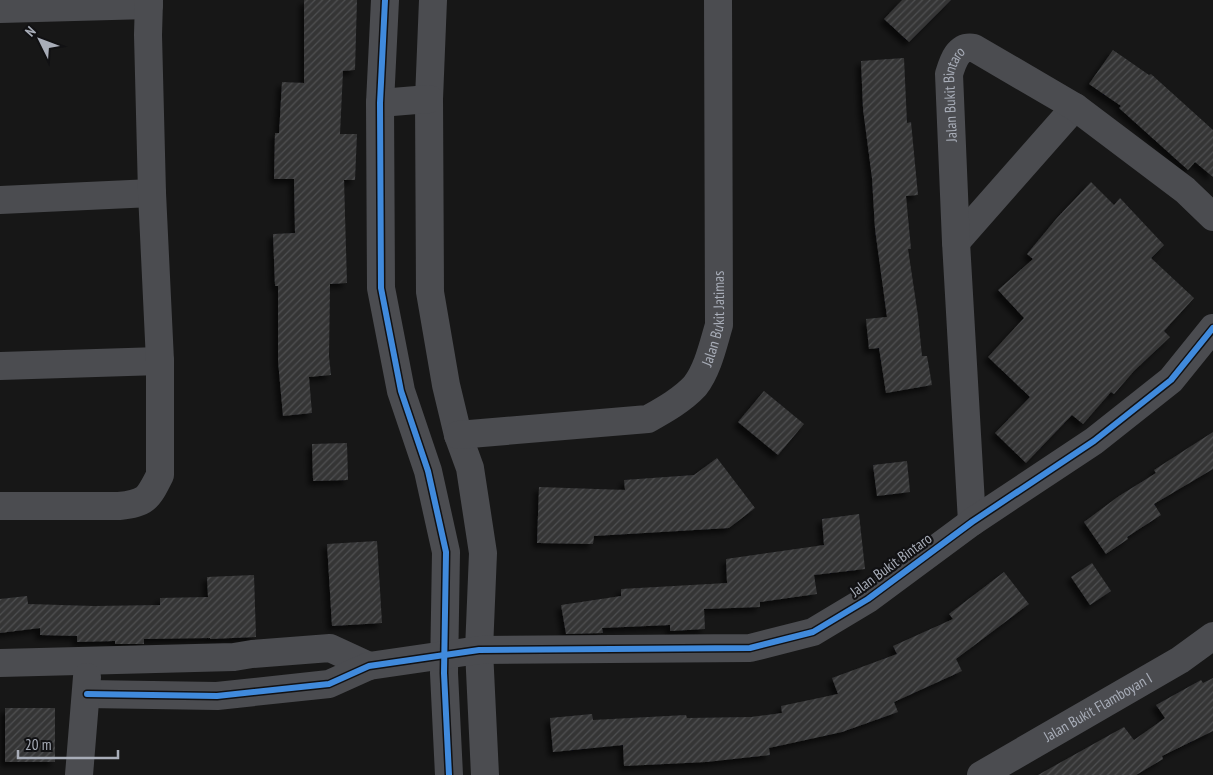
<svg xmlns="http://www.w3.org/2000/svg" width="1213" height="775" viewBox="0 0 1213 775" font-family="'PT Sans Narrow',sans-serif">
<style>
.building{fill:url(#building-hatch);filter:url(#shadow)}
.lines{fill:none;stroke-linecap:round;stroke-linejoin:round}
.minor{stroke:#4b4c50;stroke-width:28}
.cycleway-casing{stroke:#111113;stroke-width:9}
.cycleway{stroke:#408adc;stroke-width:6}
.labels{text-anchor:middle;stroke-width:4.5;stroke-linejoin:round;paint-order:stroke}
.street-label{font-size:15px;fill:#a8adb8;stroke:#111113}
</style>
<defs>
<pattern id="building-hatch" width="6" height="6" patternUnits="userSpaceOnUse" patternTransform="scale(1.25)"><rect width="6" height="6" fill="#353536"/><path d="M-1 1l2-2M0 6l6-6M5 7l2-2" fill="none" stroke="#4f5051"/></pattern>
<filter id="shadow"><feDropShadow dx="-4.5" dy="4.5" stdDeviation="2.5" flood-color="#0009"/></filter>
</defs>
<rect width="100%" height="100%" fill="#171717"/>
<g class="building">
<path d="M304 0H357L355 70 343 71 340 134H357L355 180H344L347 283 330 284 329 357 331 375 309 377 312 413 283 416 278 361V286H275L273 234 295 233 294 179H274L275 133H279L282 82 304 83Z"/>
<path d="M902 0H951L909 42 884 19Z"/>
<path d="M1113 50 1149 75 1151 74 1213 130V177L1195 162 1188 170 1119 108 1121 106 1089 84Z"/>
<path d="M904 58 907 123 911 122 918 195 906 196 911 249H908L918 316 922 356H927L932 385 886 393 879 348 869 349 866 319 887 317 875 229 872 178 863 109 861 61Z"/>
<path d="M1091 182 1114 205 1120 198 1164 245 1151 258 1194 298 1164 331 1170 337 1134 371 1114 394 1111 392 1083 424 1072 415 1026 463 995 433 1030 397 988 357 1024 318 998 290 1033 259 1027 254 1057 218Z"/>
<path d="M764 391 804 424 778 455 738 422Z"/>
<path d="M1213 432V469L1154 504 1161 515 1127 537 1128 539 1106 554 1084 522 1119 496 1156 473 1154 470Z"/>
<path d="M347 443 348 480 313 481 312 444Z"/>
<path d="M717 458 755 508 729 528 594 536 593 544 537 543 539 487 625 490 624 480 694 475Z"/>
<path d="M907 461 910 492 877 496 873 465Z"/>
<path d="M859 514 865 569 814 575 817 594 760 602V607L704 609 705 629 670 631V625L602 628 603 633 566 634 561 605 621 596V589L727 583 726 559 824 545 822 519Z"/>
<path d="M377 541 382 623 332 626 327 544Z"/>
<path d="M1092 563 1111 591 1090 605 1071 577Z"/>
<path d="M1004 572 1029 604 956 659 962 671 894 702 898 712 842 732 769 748 770 755 706 762 624 766 623 745 553 752 550 718 592 714 593 720 686 715 687 718 751 717 782 713 781 706 838 694 832 678 897 654 893 646 953 619 949 614Z"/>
<path d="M254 575 256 637 210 639V638L144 639V644H115V641L77 642V636L40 635V628L0 633V599L27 596 28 604 94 606 160 605V598L208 597 207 577Z"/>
<path d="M1213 678V731L1162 756 1163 759 1136 775H1038L1124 727 1134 740 1165 718 1156 705 1201 680 1203 683Z"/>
<rect x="5" y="708" width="50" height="54"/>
</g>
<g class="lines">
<g class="minor">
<path d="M385 0 380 103 381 288 401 391 428 471 446 552 444 673 449 775"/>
<path d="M433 0 429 99 430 292 446 385 458 435 470 468 483 553 479 650 485 775"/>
<path d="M0 9 149 5"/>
<path d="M380 103 429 99"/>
<path d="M0 200 152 193"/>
<path d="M956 242 1075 107"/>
<path d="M0 366 160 361"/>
<path id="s1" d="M458 435 648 419C664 410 682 400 695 386 708 369 713 345 719 325L718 0"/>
<path d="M0 506H119C146 503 148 499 160 475V361L152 193 148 35 149 0"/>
<path id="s2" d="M972 522 956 242 949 74C953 61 958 45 974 48L1075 107 1185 190 1213 217"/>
<path d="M0 663 234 657 252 654 330 648 369 666"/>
<path d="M87 694 217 696 329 684 369 666 479 650 750 648 813 632 868 599 972 522 1094 441 1171 380 1213 328"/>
<path d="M79 775 87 677"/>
<path id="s3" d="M981 775 1180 660 1213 636"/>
</g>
<defs>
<g id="cycleway">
<path d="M385 0 380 103 381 288 401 391 428 471 446 552 444 673 449 775"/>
<path d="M87 694 217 696 329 684 369 666 479 650 750 648 813 632 868 599 972 522 1094 441 1171 380 1213 328"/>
</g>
</defs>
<use href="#cycleway" class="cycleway-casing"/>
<use href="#cycleway" class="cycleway"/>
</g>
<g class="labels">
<g class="street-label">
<text dy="5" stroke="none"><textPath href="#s2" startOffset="429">Jalan Bukit Bintaro</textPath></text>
<text dy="5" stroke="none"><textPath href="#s1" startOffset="320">Jalan Bukit Jatimas</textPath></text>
<text transform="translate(891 565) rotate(-36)" y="5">Jalan Bukit Bintaro</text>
<text dy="5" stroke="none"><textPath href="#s3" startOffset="135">Jalan Bukit Flamboyan I</textPath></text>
</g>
</g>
<g transform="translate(40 40) rotate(312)" stroke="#111113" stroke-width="4" paint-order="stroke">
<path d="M0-4L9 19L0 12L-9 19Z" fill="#a8adb8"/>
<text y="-8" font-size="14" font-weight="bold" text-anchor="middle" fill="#a8adb8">N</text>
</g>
<path d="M18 750v8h100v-8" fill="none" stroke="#a8adb8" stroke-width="2.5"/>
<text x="25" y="750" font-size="15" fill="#a8adb8" stroke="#111113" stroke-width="4" paint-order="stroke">20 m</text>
</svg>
